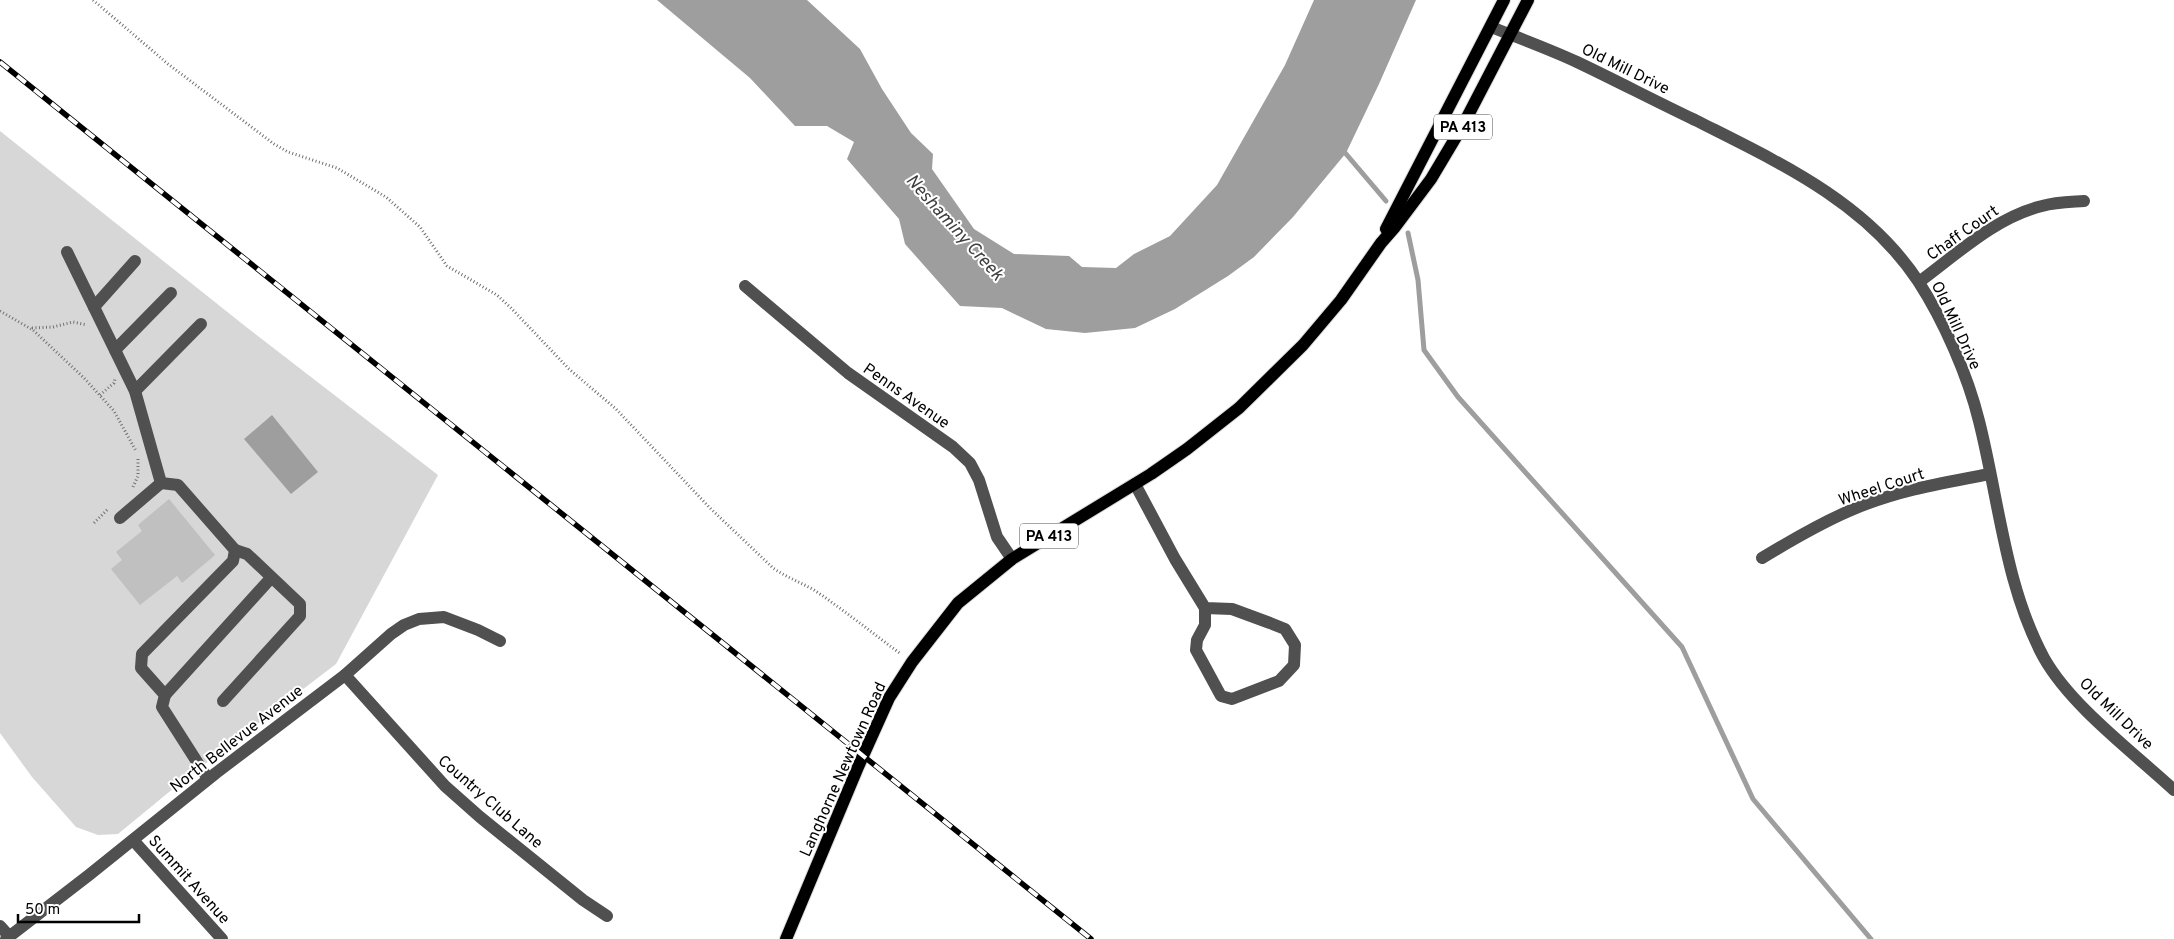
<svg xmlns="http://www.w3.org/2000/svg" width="2174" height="939" viewBox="0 0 2174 939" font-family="Overpass,sans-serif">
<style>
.green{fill:#d7d7d7}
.water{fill:#9e9e9e}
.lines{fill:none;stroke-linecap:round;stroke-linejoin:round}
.stream{stroke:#9e9e9e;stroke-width:5}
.building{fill:#c0c0c0}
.major-casing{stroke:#dbdbdb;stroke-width:14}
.path{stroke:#727272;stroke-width:3;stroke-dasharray:1 2.5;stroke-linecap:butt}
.minor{stroke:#505050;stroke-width:12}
.major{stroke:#000;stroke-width:12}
.rail-casing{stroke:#000;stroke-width:5.5}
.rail{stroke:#fff;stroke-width:4;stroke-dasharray:11;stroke-linecap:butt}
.labels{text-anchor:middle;stroke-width:4;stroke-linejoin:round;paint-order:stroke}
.shield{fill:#fff;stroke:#4c4c4c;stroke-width:1}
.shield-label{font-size:15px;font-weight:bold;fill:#000}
.street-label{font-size:16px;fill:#000;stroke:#fff}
.water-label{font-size:18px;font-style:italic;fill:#3f3f3f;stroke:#fff}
</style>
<rect width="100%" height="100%" fill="#fff"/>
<path class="green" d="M0 131 245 326 438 475 336 664 180 783 118 834 98 835 76 827 32 777 0 733Z"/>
<g class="water">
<path d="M657 0H807L860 49 882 89 911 133 933 154 932 169 974 229 1014 254 1069 256 1082 267 1116 268 1134 254 1170 236 1217 185 1285 65 1314 0H1416L1379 84 1346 153 1293 217 1254 257 1228 276 1175 309 1135 328 1085 333 1046 329 1002 308 960 306 905 244 899 219 847 159 854 142 827 126H795L750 78Z"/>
<path d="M272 415 318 472 291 494 244 439Z"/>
</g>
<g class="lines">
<g class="stream">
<path d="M1341 148 1386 201"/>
<path d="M1408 233 1418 280 1424 350 1458 397 1682 647 1753 799 1871 939"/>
</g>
</g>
<path class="building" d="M169 499 215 555 182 583 177 576 140 605 111 569 122 560 116 552 142 531 138 525Z"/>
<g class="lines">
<defs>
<g id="major">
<path d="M1386 229 1504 0"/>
<path d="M786 939 858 767 889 698 912 662 958 603 1012 559 1151 474 1187 449 1239 408 1303 345 1341 300 1381 243 1395 227 1431 179 1462 127 1528 0"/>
</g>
</defs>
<use href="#major" class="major-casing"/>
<g class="path">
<path d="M93 0 168 64 274 144 288 152 337 168 386 197 420 227 447 266 497 295 511 308 569 369 616 409 711 509 773 568C786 577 800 582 814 590 844 610 872 633 901 654"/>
<path d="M0 311 33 330 84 378 114 411 136 451"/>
<path d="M32 328 53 327 73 322 87 325"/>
<path d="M100 395 114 383 115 379"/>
<path d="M133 487 138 476V459"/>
<path d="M94 523 108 509"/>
</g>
<g class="minor">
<path d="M1491 27C1519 38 1549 49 1577 62 1617 81 1655 101 1695 120 1778 162 1865 201 1918 281 1944 321 1968 376 1979 421 1999 500 2005 586 2044 658 2071 706 2133 752 2174 790"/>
<path d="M67 252 135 391 161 483 178 485 235 550 233 561 142 654 141 668 165 695 162 707 208 779"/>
<path d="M1919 282C1957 254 1996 217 2042 206 2056 202 2070 202 2084 201"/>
<path d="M745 286 848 373 953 447 970 463 979 480 997 537 1012 559"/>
<path d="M94 307 135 261"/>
<path d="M115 350 171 293"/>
<path d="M135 391 201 324"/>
<path d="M1135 484 1175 559 1205 608V625L1197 640 1196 650 1221 696 1232 699 1279 681 1294 665 1295 645 1285 629 1270 623 1232 609 1205 608"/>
<path d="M120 518 161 483"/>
<path d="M1762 558C1790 541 1819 524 1849 511 1894 491 1942 483 1990 474"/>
<path d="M345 675 445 786 480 817 583 900 607 916"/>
<path d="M165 695 271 578"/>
<path d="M223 701 300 616V604L247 554 235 550"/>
<path d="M133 840 222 939"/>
<path d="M0 926 9 936"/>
<path d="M6 939 89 875 216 773 345 675 391 634 404 625 419 619 444 617 478 630 500 641"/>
</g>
<use href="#major" class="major"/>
<defs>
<path id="rail" d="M0 62 1091 939"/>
</defs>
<use href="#rail" class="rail-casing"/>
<use href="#rail" class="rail"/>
</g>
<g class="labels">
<g class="shield">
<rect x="1434" y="114.5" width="58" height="25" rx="4"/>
<rect x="1020" y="523.5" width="58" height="25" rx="4"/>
</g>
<g class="shield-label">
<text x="1463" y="132">PA 413</text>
<text x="1049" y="541">PA 413</text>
</g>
<g class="street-label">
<text transform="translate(1626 68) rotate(26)" y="6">Old Mill Drive</text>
<text transform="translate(1962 232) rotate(-35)" y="6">Chaff Court</text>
<text transform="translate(1957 325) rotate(65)" y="6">Old Mill Drive</text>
<text transform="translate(907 395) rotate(35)" y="6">Penns Avenue</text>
<text transform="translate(1881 486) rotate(-18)" y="6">Wheel Court</text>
<text transform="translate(2117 713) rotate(44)" y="6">Old Mill Drive</text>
<text transform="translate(236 738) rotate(-38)" y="6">North Bellevue Avenue</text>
<text transform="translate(842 769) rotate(-66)" y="6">Langhorne Newtown Road</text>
<text transform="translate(491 801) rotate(41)" y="6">Country Club Lane</text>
<text transform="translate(190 879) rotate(48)" y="6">Summit Avenue</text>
</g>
<g class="water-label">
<text transform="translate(955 227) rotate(48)" y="6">Neshaminy Creek</text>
</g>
</g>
<path d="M18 914v8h121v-8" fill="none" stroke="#000000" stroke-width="2.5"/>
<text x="25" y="914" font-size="15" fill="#000000" stroke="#ffffff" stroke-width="4" paint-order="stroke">50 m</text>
</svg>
